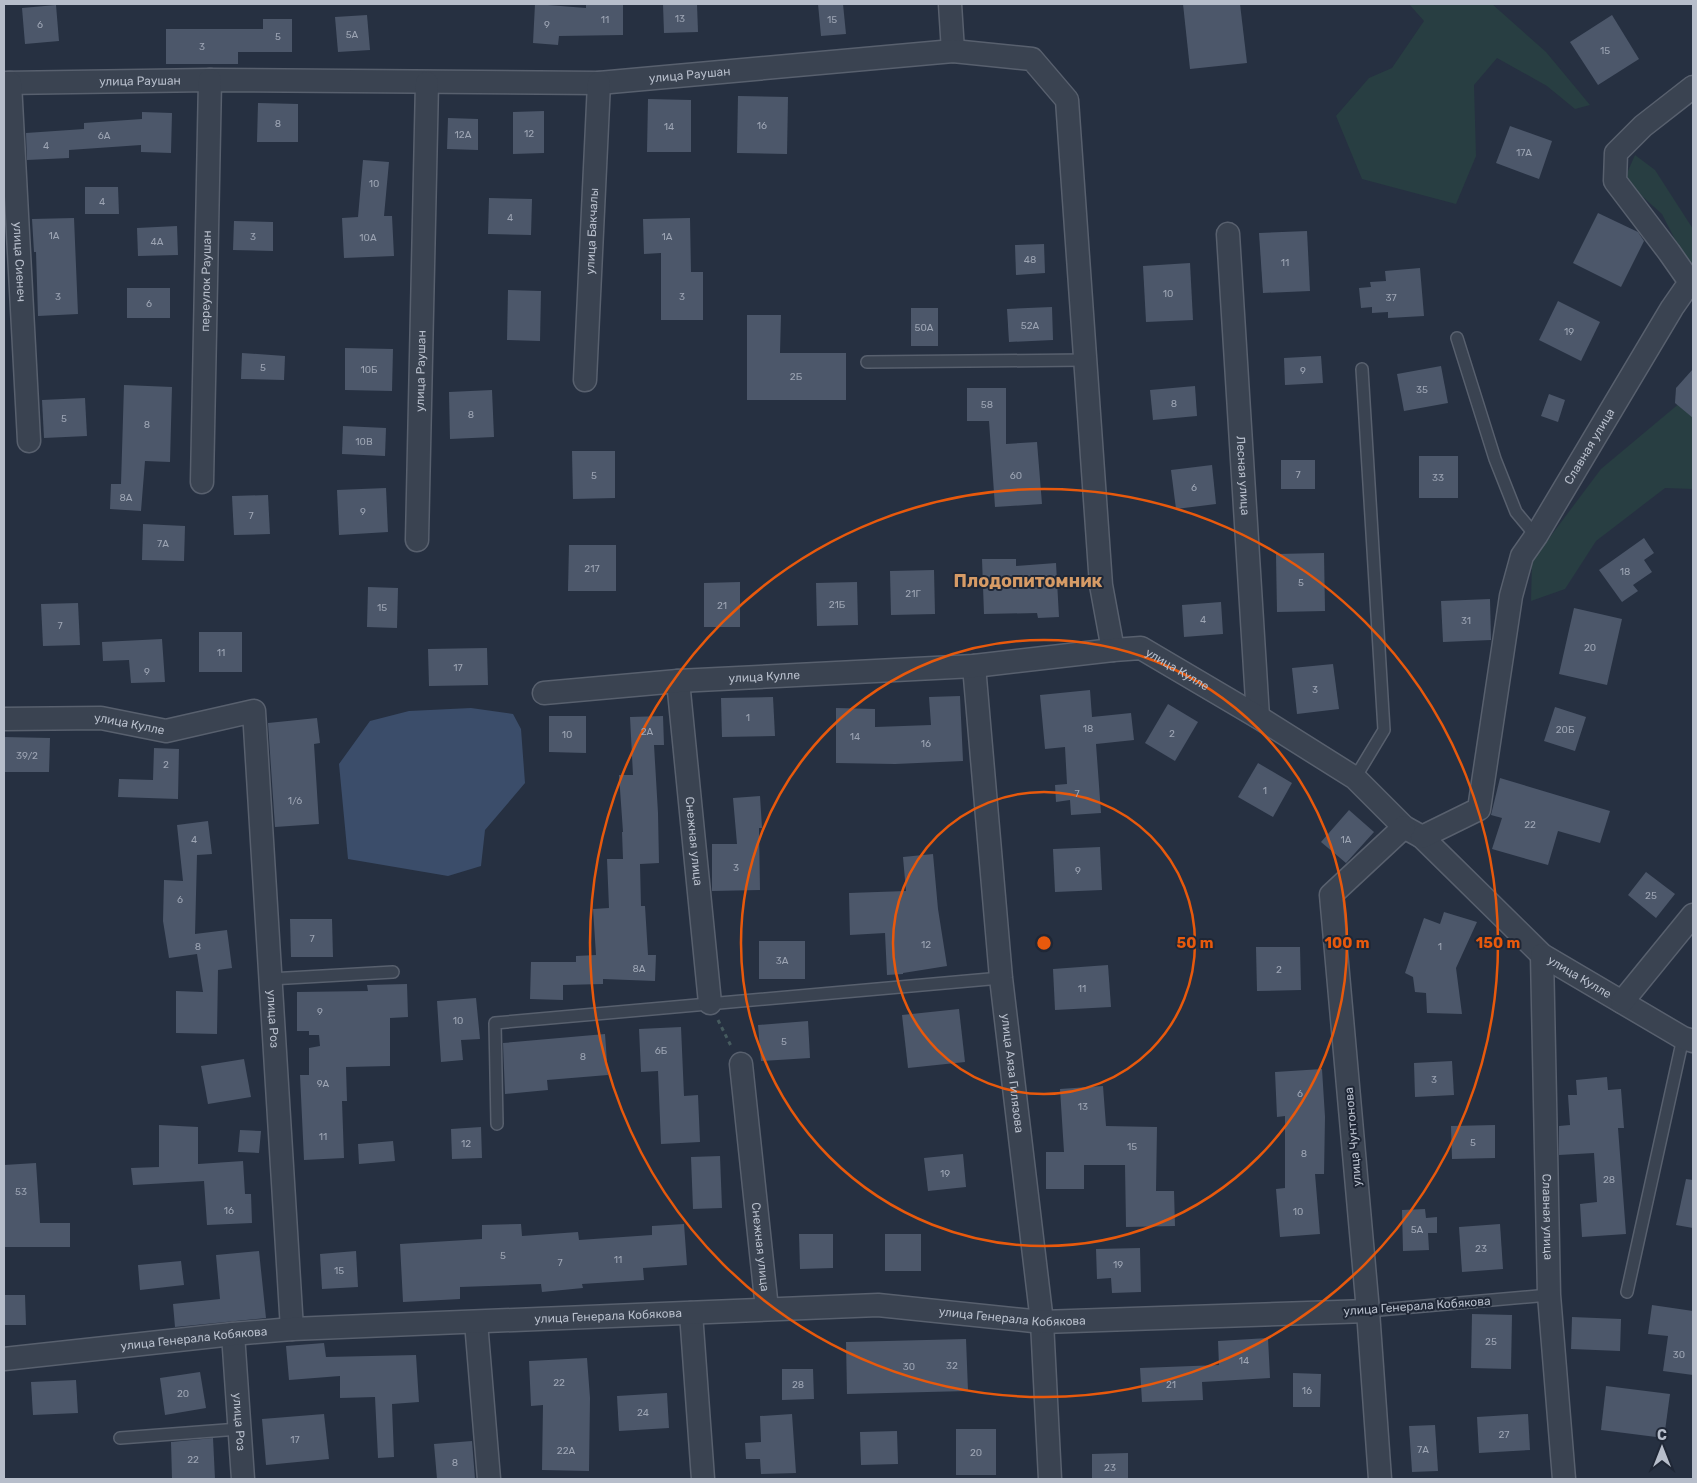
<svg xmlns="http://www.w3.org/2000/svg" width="1697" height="1483" viewBox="0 0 1697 1483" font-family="Rubik,sans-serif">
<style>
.green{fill:#283e42}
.water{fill:#3b4d6a}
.building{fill:#4c576a}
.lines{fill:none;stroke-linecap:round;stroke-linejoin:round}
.lane-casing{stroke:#58606e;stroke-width:14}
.street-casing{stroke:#58606e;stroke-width:25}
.path{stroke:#465b5f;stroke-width:3;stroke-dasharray:4 4;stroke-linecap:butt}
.lane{stroke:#3a4351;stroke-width:11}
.street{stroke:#3a4351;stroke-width:22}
.ring{fill:none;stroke:#e8590c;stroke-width:2.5}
.labels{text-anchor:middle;stroke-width:4;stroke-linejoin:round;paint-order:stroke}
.number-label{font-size:10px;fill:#9ca4b3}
.street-label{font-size:12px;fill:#b7becb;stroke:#1f2736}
.district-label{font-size:18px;font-weight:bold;fill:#d69b66;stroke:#1f2736}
.centre{fill:#e8590c;stroke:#1f2736;stroke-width:2.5}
.ring-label{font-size:15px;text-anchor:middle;font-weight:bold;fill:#e8590c;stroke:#1f2736;stroke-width:4;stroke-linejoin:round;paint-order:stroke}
</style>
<rect width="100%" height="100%" fill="#263041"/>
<g class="green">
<path d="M1409 4H1492L1546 52 1590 105 1575 109 1547 86 1497 58 1474 85 1476 156 1456 204 1362 179 1336 116 1369 78 1392 68 1424 21Z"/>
<path d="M1635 155 1655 170 1693 229V275L1662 214 1624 180Z"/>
<path d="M1693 392V489L1665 488 1596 541 1565 589 1531 601 1532 561 1601 469Z"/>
</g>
<path class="water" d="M471 708 513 714 521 729 525 783 485 830 481 866 448 876 348 859 339 764 370 721 409 711Z"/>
<g class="building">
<path d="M535 4 586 8V4H623V35L559 36 558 45 533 43Z"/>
<path d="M663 4H697L698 32 664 33Z"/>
<path d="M818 4H843L846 34 821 36Z"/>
<path d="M1183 4H1240L1247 63 1190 69Z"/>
<path d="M56 5 59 41 25 44 22 8Z"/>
<path d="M367 15 370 50 338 52 335 17Z"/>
<path d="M1612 15 1639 59 1598 85 1570 42Z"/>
<path d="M263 19H292V52H238V64H166V29H263Z"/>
<path d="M738 96 788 97 787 154 737 153Z"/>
<path d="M648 99 691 100V152H647Z"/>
<path d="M258 103 298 104V142H257Z"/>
<path d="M544 111V153L513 154V112Z"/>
<path d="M142 112 172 113 171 153 141 152V145L69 150V158L27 160 26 133 84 129V123L142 119Z"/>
<path d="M448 118 478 119V150L447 149Z"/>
<path d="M1510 126 1552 141 1539 179 1496 163Z"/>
<path d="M363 160 389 162 384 216H392L394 256 344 258 342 218 358 217Z"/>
<path d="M85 187H118L119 214H85Z"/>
<path d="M489 198 532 199 531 235 488 234Z"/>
<path d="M1598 213 1638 232 1644 241 1621 287 1573 263Z"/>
<path d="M74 218 78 314 38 316 36 252H34L32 219Z"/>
<path d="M690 218 691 272H703V320H661V253L644 254 643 219Z"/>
<path d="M234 221 273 222V251L233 250Z"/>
<path d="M177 226 178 255 138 256 137 228Z"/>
<path d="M1307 231 1310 291 1263 293 1259 233Z"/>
<path d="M1044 244 1045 273 1016 275 1015 245Z"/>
<path d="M1190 263 1193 320 1146 322 1143 266Z"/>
<path d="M1420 268 1424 316 1388 318V312L1372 313V307L1361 308 1359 288 1371 287 1370 282 1386 281 1385 271Z"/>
<rect x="127" y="288" width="43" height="30"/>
<path d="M508 290 541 291 540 341 507 340Z"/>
<path d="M1558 301 1600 322 1581 361 1539 340Z"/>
<path d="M1052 307 1053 340 1009 342 1007 309Z"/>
<rect x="911" y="308" width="27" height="38"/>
<path d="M747 315H781L780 353H846V400H747Z"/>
<path d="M345 348 393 349 392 391 345 390Z"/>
<path d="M242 353 285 356 284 380 241 379Z"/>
<path d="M1321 356 1323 383 1285 385 1284 358Z"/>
<path d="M1441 366 1448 403 1404 411 1397 374Z"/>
<path d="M1693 369V418L1675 403 1676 388Z"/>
<path d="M124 385 172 387 170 462 145 461 141 511 110 509 111 484H121Z"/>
<path d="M1195 386 1197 416 1153 420 1150 390Z"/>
<path d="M967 388H1006V444L1037 442 1042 504 995 507 989 421H967Z"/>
<path d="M492 390 494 437 450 439 449 392Z"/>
<path d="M1549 394 1565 400 1558 422 1541 416Z"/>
<path d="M85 398 87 436 44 438 42 400Z"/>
<path d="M343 426 386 428 385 456 342 454Z"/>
<path d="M572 451H615V498L573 499Z"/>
<rect x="1419" y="456" width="39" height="42"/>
<rect x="1281" y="460" width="34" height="29"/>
<path d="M1212 465 1216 504 1176 509 1171 470Z"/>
<path d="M386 488 388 532 339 535 337 490Z"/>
<path d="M268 495 270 534 234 535 232 496Z"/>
<path d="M143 524 185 526 184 561 142 560Z"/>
<path d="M1644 538 1654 553 1644 560 1652 572 1633 585 1638 591 1622 602 1599 570Z"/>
<path d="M569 545H616V591H568Z"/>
<path d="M1324 553 1325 611 1277 612 1276 554Z"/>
<path d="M982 559H1016V566L1056 563 1059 617 1038 618 1037 613 984 614Z"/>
<path d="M934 570 935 614 891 615 890 571Z"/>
<path d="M740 582V627H704V583Z"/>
<path d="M857 582 858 625 817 626 816 583Z"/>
<path d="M368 587 398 588 397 628 367 627Z"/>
<path d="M1490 599 1491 640 1443 642 1441 601Z"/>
<path d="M1221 602 1223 634 1184 637 1182 605Z"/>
<path d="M78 603 80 645 43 646 41 604Z"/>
<path d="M1574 608 1622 619 1607 685 1559 674Z"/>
<rect x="199" y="632" width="43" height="40"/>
<path d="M162 639 165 682 131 683 129 660 103 661 102 642Z"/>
<path d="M487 648 488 685 429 686 428 649Z"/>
<path d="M1333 664 1339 709 1297 714 1292 668Z"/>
<path d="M1090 690 1092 717 1131 713 1134 740 1096 744 1101 813 1071 815 1070 800 1056 802 1055 785 1067 784 1065 747 1045 749 1040 695Z"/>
<path d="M960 696 963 761 895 764 836 763V708L875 709V727L931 725 929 697Z"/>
<path d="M773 697 775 736 722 737 721 698Z"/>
<path d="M1168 704 1198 722 1175 761 1145 743Z"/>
<path d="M1555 707 1586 717 1575 751 1544 741Z"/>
<path d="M549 716H586V753L549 752Z"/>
<path d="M663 716 664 745H654L658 813 659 863 640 864 641 906H645L648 955H656L655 981 603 979V984L563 985V1000L530 999 531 962H576V956L596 955 593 909 609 908 607 859H623L622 832H623L619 775H633L630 717Z"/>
<path d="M317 718 320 743 314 744 319 824 275 827 268 723Z"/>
<path d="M4 737 50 738 49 772H4Z"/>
<path d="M154 748 179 749 178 799 118 797 119 779 153 780Z"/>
<path d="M1258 763 1292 783 1273 817 1238 797Z"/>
<path d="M1500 778 1610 811 1600 843 1558 831 1548 865 1492 849 1502 818 1491 815Z"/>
<path d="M760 796 762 828H759L760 890 712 891V844H737L733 798Z"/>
<path d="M1349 810 1374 832 1346 863 1321 842Z"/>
<path d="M208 821 212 854 197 855 195 934 227 930 232 968 218 970 217 1034 176 1033V991L203 992 197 954 169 958 163 921 164 880 183 881 177 825Z"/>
<path d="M1100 847 1102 890 1055 892 1053 849Z"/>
<path d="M933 854 938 909 947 966 903 973V974L887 975 885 933 850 935 849 893 906 891 903 857Z"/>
<path d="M1646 872 1675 894 1656 918 1628 895Z"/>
<path d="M1444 912 1477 922 1456 968 1462 1014 1427 1013 1426 993 1415 992 1413 977 1405 973 1424 918 1440 924Z"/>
<path d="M290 919H332L333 957H291Z"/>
<rect x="759" y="941" width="46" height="38"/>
<path d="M1256 947H1300L1301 990 1257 991Z"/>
<path d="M1108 965 1111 1007 1055 1010 1053 969Z"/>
<path d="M407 984 408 1017 390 1018V1066L346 1067 347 1101H342L344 1158 304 1160 300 1075H309V1048L320 1046 319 1035H309V1031H297V992L368 991 367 985Z"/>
<path d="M476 998 480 1039 461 1040 463 1060 441 1062 437 1001Z"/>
<path d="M959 1009 965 1062 908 1068 902 1015Z"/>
<path d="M808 1021 810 1058 761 1061 758 1025Z"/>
<path d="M681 1027 684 1096 698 1095 700 1142 661 1144 658 1071 641 1072 639 1029Z"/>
<path d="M605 1034 608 1075 547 1080 548 1090 505 1094 503 1043Z"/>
<path d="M244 1059 251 1097 208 1104 201 1066Z"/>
<path d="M1452 1061 1454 1095 1415 1097 1414 1063Z"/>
<path d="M1322 1069 1325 1117 1324 1174H1315L1320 1234 1280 1237 1276 1189 1285 1188V1116L1277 1117 1275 1072Z"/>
<path d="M1607 1077 1608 1090 1621 1089 1624 1128H1618L1626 1234 1582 1237 1580 1204 1597 1202 1594 1153 1559 1155V1126L1570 1125 1568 1095H1577L1576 1080Z"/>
<path d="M1103 1086 1106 1126 1157 1127 1156 1191H1174L1175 1226 1126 1227 1125 1165H1084V1189H1046V1152H1064L1060 1089Z"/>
<path d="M159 1125 198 1127V1164L243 1161 245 1194H251L252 1223 207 1225 204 1181 133 1185 131 1168 159 1167Z"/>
<path d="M1495 1125V1158L1452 1159 1451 1126Z"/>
<path d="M481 1127 482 1158 452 1159 451 1129Z"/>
<path d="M240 1130 261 1131 259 1153 238 1152Z"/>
<path d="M393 1141 395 1161 359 1164 358 1144Z"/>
<path d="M963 1154 966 1187 928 1191 924 1158Z"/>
<path d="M720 1156 722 1208 693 1209 691 1157Z"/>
<path d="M36 1163 40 1223H70V1247H4V1165Z"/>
<path d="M1686 1179 1693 1180V1228L1676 1225Z"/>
<path d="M1425 1209 1426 1218 1437 1217V1233H1428L1429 1250 1403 1251 1402 1210Z"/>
<path d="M521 1224 522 1236 578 1232 579 1240 652 1235V1226L684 1224 687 1265 643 1268 644 1280 582 1284 583 1288 542 1292 541 1284 460 1287V1299L403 1302 400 1244 482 1239V1225Z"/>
<path d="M1500 1224 1503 1269 1462 1272 1459 1227Z"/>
<path d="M799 1234H833V1268L800 1269Z"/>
<rect x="885" y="1234" width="36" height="37"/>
<path d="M1140 1248 1141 1292 1112 1293 1111 1278 1097 1279 1096 1249Z"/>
<path d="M259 1251 266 1318 175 1327 173 1304 220 1299 216 1255Z"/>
<path d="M356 1251 358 1287 322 1289 320 1254Z"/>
<path d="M181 1261 184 1285 140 1290 138 1265Z"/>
<path d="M4 1295H25L26 1325H4Z"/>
<path d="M1652 1305 1693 1311V1375L1663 1371 1668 1336 1648 1334Z"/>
<path d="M1472 1314 1512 1315 1511 1369 1471 1368Z"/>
<path d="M1572 1317 1621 1319 1620 1351 1571 1349Z"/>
<path d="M1268 1338 1270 1378 1202 1382 1203 1400 1142 1402 1140 1368 1219 1365 1218 1341Z"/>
<path d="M966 1339 968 1391 847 1394 846 1342Z"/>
<path d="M324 1343 326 1357 416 1355 419 1402 392 1404 394 1457 378 1458 375 1397 340 1398V1376L289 1380 286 1346Z"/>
<path d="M587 1358 590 1398 589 1471 542 1470 543 1405 531 1406 529 1361Z"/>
<path d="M782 1369H813L814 1399 782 1400Z"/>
<path d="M200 1372 206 1408 165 1415 160 1378Z"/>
<path d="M1293 1373 1321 1374 1320 1407H1293Z"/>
<path d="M76 1380 78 1413 33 1415 31 1382Z"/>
<path d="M1606 1386 1670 1394 1664 1438 1601 1430Z"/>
<path d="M667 1393 669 1428 619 1431 617 1396Z"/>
<path d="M324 1414 329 1459 266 1465 262 1419Z"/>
<path d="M792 1414 796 1473 761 1474 760 1459H746L745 1443 761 1442 760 1416Z"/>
<path d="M1528 1414 1530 1450 1479 1453 1477 1417Z"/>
<path d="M1435 1425 1438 1471 1412 1472 1409 1426Z"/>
<rect x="956" y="1429" width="40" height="46"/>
<path d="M897 1431 898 1464 861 1465 860 1432Z"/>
<path d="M213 1438 215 1479H172L171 1442Z"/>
<path d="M472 1441 475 1479H437L434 1444Z"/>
<path d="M1128 1453V1479H1092V1454Z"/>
</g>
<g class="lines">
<defs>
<g id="lane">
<path d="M1457 338 1495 459 1516 512 1536 536"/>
<path d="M867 362 1085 360"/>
<path d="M1355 778 1384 730 1362 369"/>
<path d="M270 979 393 972"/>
<path d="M497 1124 495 1023 1001 978"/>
<path d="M1627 1292 1683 1038"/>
<path d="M1368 1311 1549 1295"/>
<path d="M120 1438 239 1429"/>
</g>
<g id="street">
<path d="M950 4 953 51"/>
<path id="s1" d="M4 83 210 80 599 83 953 51 1032 59 1067 100 1101 585 1113 650"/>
<path id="s2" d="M10 83 29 441"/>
<path id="s3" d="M1228 234 1258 717"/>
<path id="s4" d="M585 380 599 83"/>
<path id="s5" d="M202 482 210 80"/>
<path id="s6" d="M417 540 427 83"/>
<path id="s7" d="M974 666 1001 978 1042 1322 1050 1479"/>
<path id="s8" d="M678 681 710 1003"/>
<path id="s9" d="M544 693 678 681 974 666 1113 650 1141 648 1258 717 1355 778 1404 827 1422 837 1542 955 1683 1038 1693 1041"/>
<path id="s10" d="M4 719 101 718 166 731 254 711 292 1329"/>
<path id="s11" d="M1422 837 1479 809 1511 596 1522 556 1536 536 1672 308 1690 282 1669 252 1615 181 1616 153 1643 126 1693 87"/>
<path id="s12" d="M1542 955 1549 1295 1564 1479"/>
<path d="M1622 1002 1693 915"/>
<path id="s13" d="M741 1064 767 1309"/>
<path d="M691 1313 703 1479"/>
<path d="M476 1322 489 1479"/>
<path id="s14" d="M233 1334 243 1479"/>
<path id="s15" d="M4 1359 233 1334 292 1329 878 1305 1042 1322 1368 1311"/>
<path d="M1380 1479 1368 1311 1331 895 1404 827"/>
</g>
</defs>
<use href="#lane" class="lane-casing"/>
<use href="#street" class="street-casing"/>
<path class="path" d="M718 1020 731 1046"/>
<use href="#lane" class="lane"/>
<use href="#street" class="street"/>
</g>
<g class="ring">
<circle cx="1044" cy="943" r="151"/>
<circle cx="1044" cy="943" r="303"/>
<circle cx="1044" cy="943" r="454"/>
</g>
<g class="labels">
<g class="number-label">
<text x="680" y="22">13</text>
<text x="605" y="23">11</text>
<text x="832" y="23">15</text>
<text x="40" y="28">6</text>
<text x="547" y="28">9</text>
<text x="352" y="38">5А</text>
<text x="278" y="40">5</text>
<text x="202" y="50">3</text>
<text x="1605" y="54">15</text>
<text x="278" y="127">8</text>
<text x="762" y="129">16</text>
<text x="669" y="130">14</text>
<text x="529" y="137">12</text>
<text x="463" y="138">12А</text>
<text x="104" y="139">6А</text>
<text x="46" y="149">4</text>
<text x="1524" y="156">17А</text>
<text x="374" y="187">10</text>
<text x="102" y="205">4</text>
<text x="510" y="221">4</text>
<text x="54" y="239">1А</text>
<text x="253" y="240">3</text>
<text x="667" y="240">1А</text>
<text x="368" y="241">10А</text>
<text x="157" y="245">4А</text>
<text x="1030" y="263">48</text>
<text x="1285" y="266">11</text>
<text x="1168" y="297">10</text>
<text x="58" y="300">3</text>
<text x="682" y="300">3</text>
<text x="1391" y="301">37</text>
<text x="149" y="307">6</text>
<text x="1030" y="329">52А</text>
<text x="924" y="331">50А</text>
<text x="1569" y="335">19</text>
<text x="263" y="371">5</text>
<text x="369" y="373">10Б</text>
<text x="1303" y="374">9</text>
<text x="796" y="380">2Б</text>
<text x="1422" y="393">35</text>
<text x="1174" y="407">8</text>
<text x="987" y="408">58</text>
<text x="471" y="418">8</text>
<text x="64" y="422">5</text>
<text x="147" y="428">8</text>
<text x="364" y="445">10В</text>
<text x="1298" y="478">7</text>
<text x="594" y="479">5</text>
<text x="1016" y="479">60</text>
<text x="1438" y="481">33</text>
<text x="1194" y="491">6</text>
<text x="126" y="501">8А</text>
<text x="363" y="515">9</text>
<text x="251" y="519">7</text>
<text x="163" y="547">7А</text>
<text x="592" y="572">217</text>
<text x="1625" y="575">18</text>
<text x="1301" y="586">5</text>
<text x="913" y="597">21Г</text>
<text x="837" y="608">21Б</text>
<text x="722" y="609">21</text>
<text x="382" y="611">15</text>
<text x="1203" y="623">4</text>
<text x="1466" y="624">31</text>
<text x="60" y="629">7</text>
<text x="1590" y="651">20</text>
<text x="221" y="656">11</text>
<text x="458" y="671">17</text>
<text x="147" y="675">9</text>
<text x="1315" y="693">3</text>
<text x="748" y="721">1</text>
<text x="1088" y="732">18</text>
<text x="1565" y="733">20Б</text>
<text x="647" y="735">2А</text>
<text x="1172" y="737">2</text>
<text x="567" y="738">10</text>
<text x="855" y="740">14</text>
<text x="926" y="747">16</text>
<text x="27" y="759">39/2</text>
<text x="166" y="768">2</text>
<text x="1265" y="794">1</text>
<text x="1077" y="797">7</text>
<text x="295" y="804">1/6</text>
<text x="1530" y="828">22</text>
<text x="194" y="843">4</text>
<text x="1346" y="843">1А</text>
<text x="736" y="871">3</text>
<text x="1078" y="874">9</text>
<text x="1651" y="899">25</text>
<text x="180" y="903">6</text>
<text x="312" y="942">7</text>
<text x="926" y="948">12</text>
<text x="198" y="950">8</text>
<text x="1440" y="950">1</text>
<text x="782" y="964">3А</text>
<text x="639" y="972">8А</text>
<text x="1279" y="973">2</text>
<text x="1082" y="992">11</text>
<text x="320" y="1015">9</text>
<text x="458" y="1024">10</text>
<text x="784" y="1045">5</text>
<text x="661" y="1054">6Б</text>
<text x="583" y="1060">8</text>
<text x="1434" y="1083">3</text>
<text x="323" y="1087">9А</text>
<text x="1300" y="1097">6</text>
<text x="1083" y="1110">13</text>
<text x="323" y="1140">11</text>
<text x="1473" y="1146">5</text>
<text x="466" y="1147">12</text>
<text x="1132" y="1150">15</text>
<text x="1304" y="1157">8</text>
<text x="945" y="1177">19</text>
<text x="1609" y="1183">28</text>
<text x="21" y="1195">53</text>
<text x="229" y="1214">16</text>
<text x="1298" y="1215">10</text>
<text x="1417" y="1233">5А</text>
<text x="1481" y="1252">23</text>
<text x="503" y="1259">5</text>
<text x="618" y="1263">11</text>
<text x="560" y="1266">7</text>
<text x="1118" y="1268">19</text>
<text x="339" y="1274">15</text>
<text x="1491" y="1345">25</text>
<text x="1679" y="1358">30</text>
<text x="1244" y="1364">14</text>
<text x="952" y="1369">32</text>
<text x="909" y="1370">30</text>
<text x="559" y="1386">22</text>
<text x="798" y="1388">28</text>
<text x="1171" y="1388">21</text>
<text x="1307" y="1394">16</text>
<text x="183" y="1397">20</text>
<text x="643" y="1416">24</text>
<text x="1504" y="1438">27</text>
<text x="295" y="1443">17</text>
<text x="1423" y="1453">7А</text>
<text x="566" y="1454">22А</text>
<text x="976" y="1456">20</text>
<text x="193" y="1463">22</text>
<text x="455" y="1466">8</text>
<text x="1110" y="1471">23</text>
</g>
<g class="street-label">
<text dy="4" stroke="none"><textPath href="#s1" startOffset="686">улица Раушан</textPath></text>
<text dy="4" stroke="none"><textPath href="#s1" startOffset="136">улица Раушан</textPath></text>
<text dy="4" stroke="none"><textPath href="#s4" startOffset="149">улица Бакчалы</textPath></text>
<text dy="4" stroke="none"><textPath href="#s2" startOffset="179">улица Сиенеч</textPath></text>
<text dy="4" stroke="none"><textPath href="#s5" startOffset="201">переулок Раушан</textPath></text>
<text dy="4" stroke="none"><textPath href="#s6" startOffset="169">улица Раушан</textPath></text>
<text dy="4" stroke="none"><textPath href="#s11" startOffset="449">Славная улица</textPath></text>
<text dy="4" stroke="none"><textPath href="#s3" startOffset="242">Лесная улица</textPath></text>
<text dy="4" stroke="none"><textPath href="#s9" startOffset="641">улица Кулле</textPath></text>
<text dy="4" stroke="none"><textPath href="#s9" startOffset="221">улица Кулле</textPath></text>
<text dy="4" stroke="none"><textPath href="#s10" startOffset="126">улица Кулле</textPath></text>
<text dy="4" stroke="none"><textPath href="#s8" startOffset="161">Снежная улица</textPath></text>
<text dy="4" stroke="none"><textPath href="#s9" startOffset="1151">улица Кулле</textPath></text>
<text dy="4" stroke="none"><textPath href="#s10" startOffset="562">улица Роз</textPath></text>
<text dy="4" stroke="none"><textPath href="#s7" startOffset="409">улица Аяза Гилязова</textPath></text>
<text transform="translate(1353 1137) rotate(-95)" y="4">улица Чунтонова</text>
<text dy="4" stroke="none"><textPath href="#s12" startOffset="262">Славная улица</textPath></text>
<text dy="4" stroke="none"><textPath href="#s13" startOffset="184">Снежная улица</textPath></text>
<text transform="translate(1417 1306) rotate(-4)" y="4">улица Генерала Кобякова</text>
<text dy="4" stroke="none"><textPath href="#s15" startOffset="1011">улица Генерала Кобякова</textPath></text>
<text dy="4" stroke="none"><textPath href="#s15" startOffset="606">улица Генерала Кобякова</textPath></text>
<text dy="4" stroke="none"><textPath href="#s15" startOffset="191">улица Генерала Кобякова</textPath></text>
<text dy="4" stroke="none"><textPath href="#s14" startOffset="88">улица Роз</textPath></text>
</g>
<g class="district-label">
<text x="1028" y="587">Плодопитомник</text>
</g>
</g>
<circle cx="1044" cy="943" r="8" class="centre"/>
<g class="ring-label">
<text x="1195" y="948">50 m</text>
<text x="1347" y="948">100 m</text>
<text x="1498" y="948">150 m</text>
</g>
<rect width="1697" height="1483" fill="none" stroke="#b7becb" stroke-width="10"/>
<g transform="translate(1662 1448)" stroke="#1f2736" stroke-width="4" paint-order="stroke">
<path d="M0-4L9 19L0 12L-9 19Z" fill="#b7becb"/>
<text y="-8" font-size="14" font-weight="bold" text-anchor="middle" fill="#b7becb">С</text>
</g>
</svg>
